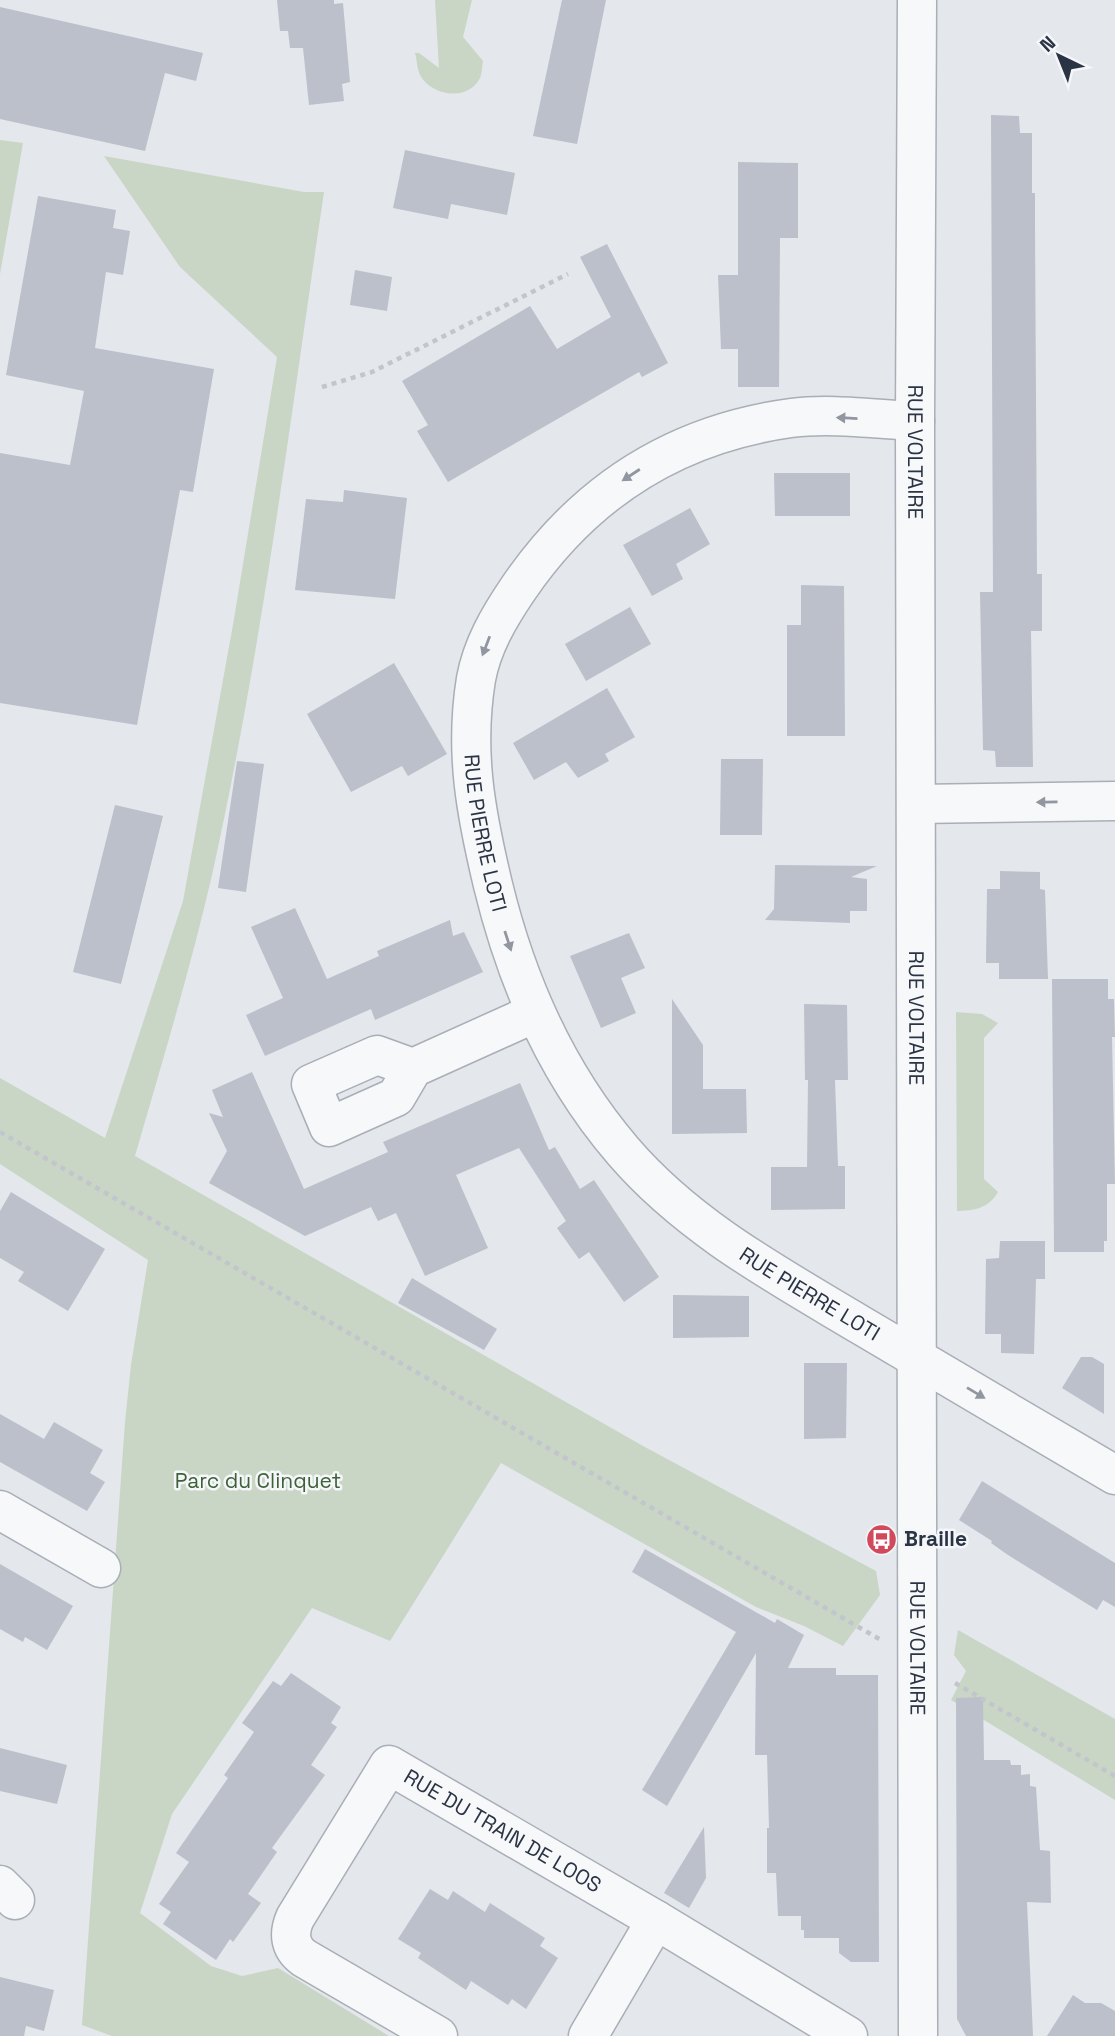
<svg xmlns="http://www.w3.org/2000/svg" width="1115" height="2036" viewBox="0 0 1115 2036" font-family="'Space Grotesk',sans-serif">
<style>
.green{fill:#c9d6c5}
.building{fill:#bbc0ca}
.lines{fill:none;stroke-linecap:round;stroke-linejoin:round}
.minor-casing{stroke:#a9aeb7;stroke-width:41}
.path{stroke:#c2c5cb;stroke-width:4.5;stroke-dasharray:5 5;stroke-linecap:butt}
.minor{stroke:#f7f8fa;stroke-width:38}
.oneway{fill:#9196a0}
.labels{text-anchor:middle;stroke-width:5;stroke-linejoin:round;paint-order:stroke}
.street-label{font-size:21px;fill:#2b3445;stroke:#f4f6f9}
.park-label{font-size:21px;fill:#3f6138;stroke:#f4f6f9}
.poi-label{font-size:21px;font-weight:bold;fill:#2b3445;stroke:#f4f6f9;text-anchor:start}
</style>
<rect width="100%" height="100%" fill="#e4e7ec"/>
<g class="green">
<path d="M435 0H472L463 37 483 61C482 66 482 73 480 78 468 102 431 96 420 75 417 69 417 60 415 53H419L439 68Z"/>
<path d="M0 140 23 143 0 274Z"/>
<path d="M104 156 304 192H324C290 420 262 650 212 875 190 970 162 1063 135 1156L643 1446 876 1571 880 1595 843 1646 804 1626 756 1607 501 1463 390 1641 312 1608 172 1814 140 1913 211 1966 242 1976 278 1968 389 2036H112L82 2025 125 1422 131 1365 148 1260 0 1164V1078L105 1138 183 901 234 619 277 357 180 267Z"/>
<path d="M956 1012 982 1014 998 1023 984 1038V1179L998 1192C989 1208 974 1211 957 1211Z"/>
<path d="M958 1630 1115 1719V1800L951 1700 966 1671 954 1655Z"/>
</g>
<g class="building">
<path d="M277 0H334V4L343 3 350 82 342 84 344 101 309 105 303 48H290L288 31H280Z"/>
<path d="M562 0H606L577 144 533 136Z"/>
<path d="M0 7 203 53 196 81 165 73 145 151 0 119Z"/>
<path d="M991 115 1019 116 1020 133H1032V193H1035V229L1037 574H1042V631H1031L1033 767H996L995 751 983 750 980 592H993Z"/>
<path d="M405 150 515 173 507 215 451 204 448 219 393 208Z"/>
<path d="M738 162 798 163V238H780L779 387H738V349H721L718 275H738Z"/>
<path d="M38 196 116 210 113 228 130 231 123 275 106 272 95 348 214 369 193 492 180 490 137 725 0 703V453L70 465 84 391 6 375Z"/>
<path d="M607 244 668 363 642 377 639 372 448 482 417 431 428 425 402 381 530 306 557 349 611 317 580 257Z"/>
<path d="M355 270 392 277 387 311 350 305Z"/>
<path d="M774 473H850V516H775Z"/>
<path d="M344 490 407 498 395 599 295 590 306 499 343 502Z"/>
<path d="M690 508 710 544 676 564 683 579 652 596 623 545Z"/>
<path d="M801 585 844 586 845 736H787V625H801Z"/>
<path d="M630 607 651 644 586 681 565 644Z"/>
<path d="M394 663 447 754 408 776 402 766 351 792 307 714Z"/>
<path d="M607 688 635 737 605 754 609 761 578 778 566 762 534 780 513 743Z"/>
<path d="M721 759H763L762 835H720Z"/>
<path d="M237 761 264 764 246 892 218 888Z"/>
<path d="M115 805 163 816 121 984 73 972Z"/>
<path d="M775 865 877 866 851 877 867 879V911H850V923L765 920 774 909Z"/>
<path d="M1000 871 1040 872V889L1045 890 1048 979H999V963H986L987 889H1000Z"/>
<path d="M295 908 327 979 379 956 377 951 450 920 453 936 464 932 483 972 375 1020 371 1009 265 1056 246 1015 283 998 251 927Z"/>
<path d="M629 933 645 968 621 978 636 1013 601 1028 570 956Z"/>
<path d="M1052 979H1108V999H1114L1115 1037H1112L1115 1184H1107V1241H1104V1252H1054Z"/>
<path d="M672 999 703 1045V1089H746L747 1133 672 1134Z"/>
<path d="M804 1004 847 1005 848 1080H835L838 1166H845V1209L771 1210V1167H807L808 1080H805Z"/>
<path d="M252 1072 304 1189 388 1152 383 1142 520 1083 549 1150 555 1147 580 1189 594 1180 659 1277 624 1302 589 1252 579 1259 557 1228 566 1221 519 1148 456 1175 488 1248 425 1276 396 1213 378 1221 371 1207 305 1236 209 1183 227 1151 209 1113 223 1117 212 1090Z"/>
<path d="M11 1192 105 1249 68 1311 18 1281 24 1272 0 1258V1211Z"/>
<path d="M1000 1241H1045V1279H1036L1034 1354 1001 1353V1334H985L986 1259 999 1258Z"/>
<path d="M412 1278 497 1329 484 1350 398 1303Z"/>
<path d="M673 1295 749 1296V1337L673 1338Z"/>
<path d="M1081 1357H1092L1104 1364V1414L1062 1388Z"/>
<path d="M804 1363H847L846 1438 804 1439Z"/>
<path d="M0 1414 44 1439 54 1422 103 1450 90 1473 105 1482 87 1511 0 1462Z"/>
<path d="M982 1481 1115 1563V1607L1103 1600 1097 1610 1008 1555 991 1543 992 1541 959 1520Z"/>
<path d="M645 1549 775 1623 777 1619 804 1635 788 1668H836V1675H878L879 1962H851L839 1953V1938H804V1930H801V1916H778L776 1873H767V1828H769L767 1755H755L756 1653 667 1806 642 1790 736 1632 632 1572Z"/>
<path d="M0 1564 73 1606 47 1650 25 1637 23 1642 0 1629Z"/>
<path d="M291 1673 341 1707 331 1723 337 1727 311 1765 325 1775 272 1848 277 1852 248 1894 261 1903 233 1942 230 1939 216 1960 163 1924 171 1912 159 1904 189 1862 176 1853 228 1778 224 1775 254 1732 242 1723 273 1681 281 1686Z"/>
<path d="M983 1697 984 1760H1010L1011 1765H1021V1775L1030 1774V1786L1036 1787 1040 1850 1050 1851 1051 1903 1027 1902 1033 2036H966L957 2019 956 1698Z"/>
<path d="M0 1748 67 1765 57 1804 0 1791Z"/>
<path d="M704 1827 706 1878 689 1908 664 1893Z"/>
<path d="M430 1889 448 1900 453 1891 485 1912 490 1903 545 1938 540 1946 558 1958 526 2009 512 1999 508 2005 471 1981 466 1990 418 1958 421 1953 398 1939Z"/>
<path d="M0 1977 54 1990 44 2031 26 2026 24 2036H0Z"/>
<path d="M1073 1995 1085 2003H1101L1115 2011V2036H1047Z"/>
</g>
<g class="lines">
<defs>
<g id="minor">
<path id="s1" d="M917 0 915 421 918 2036"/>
<path id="s2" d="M915 421C874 419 831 413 791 418 674 434 584 492 518 589 499 617 482 646 476 679 464 752 476 814 493 885 517 984 557 1074 623 1151 689 1228 779 1276 864 1327 948 1377 1031 1426 1115 1475"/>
<path d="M917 804 1115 801"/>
<path d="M413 1068 396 1097 329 1127 311 1084 377 1055 413 1068 535 1013"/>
<path d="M0 1510 101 1568"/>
<path d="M0 1885 15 1900"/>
<path id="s3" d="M438 2036 304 1958C290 1948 288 1934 295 1918L389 1765 656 1920 848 2036"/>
<path d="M588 2036 656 1920"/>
</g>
</defs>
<use href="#minor" class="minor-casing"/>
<g class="path">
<path d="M322 387 372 372 568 274"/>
<path d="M0 1132 881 1640"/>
<path d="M955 1683 1115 1776"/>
</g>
<use href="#minor" class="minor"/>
</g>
<defs><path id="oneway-solid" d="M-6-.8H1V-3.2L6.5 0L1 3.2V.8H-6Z" transform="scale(1.75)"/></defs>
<g class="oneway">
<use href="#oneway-solid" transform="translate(847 418) rotate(-177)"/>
<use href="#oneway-solid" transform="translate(631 475) rotate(147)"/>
<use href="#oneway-solid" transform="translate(486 646) rotate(111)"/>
<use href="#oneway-solid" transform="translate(1047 802) rotate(179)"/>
<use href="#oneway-solid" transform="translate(508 941) rotate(72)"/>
<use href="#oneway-solid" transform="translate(976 1393) rotate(31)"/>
</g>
<defs>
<symbol id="bus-disc" viewBox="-11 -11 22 22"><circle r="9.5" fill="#d1495b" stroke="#f4f6f9"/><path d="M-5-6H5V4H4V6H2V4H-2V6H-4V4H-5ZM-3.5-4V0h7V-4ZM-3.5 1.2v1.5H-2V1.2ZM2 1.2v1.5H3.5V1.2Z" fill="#fff"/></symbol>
</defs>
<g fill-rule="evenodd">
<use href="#bus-disc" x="864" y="1522" width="35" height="35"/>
</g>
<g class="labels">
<g class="street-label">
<text dy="7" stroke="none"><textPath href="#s1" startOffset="452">RUE VOLTAIRE</textPath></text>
<text dy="7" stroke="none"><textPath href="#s2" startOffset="712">RUE PIERRE LOTI</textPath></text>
<text dy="7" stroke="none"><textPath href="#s1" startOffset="1018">RUE VOLTAIRE</textPath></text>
<text dy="7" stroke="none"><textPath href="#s2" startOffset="1300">RUE PIERRE LOTI</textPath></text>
<text dy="7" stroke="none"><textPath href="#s1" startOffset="1648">RUE VOLTAIRE</textPath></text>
<text dy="7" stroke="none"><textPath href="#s3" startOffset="511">RUE DU TRAIN DE LOOS</textPath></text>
</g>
<g class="park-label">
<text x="258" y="1488">Parc du Clinquet</text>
</g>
<g class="poi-label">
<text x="904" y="1546">Braille</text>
</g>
</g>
<g transform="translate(1059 56) rotate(317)" stroke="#f4f6f9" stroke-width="5" paint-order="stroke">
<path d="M0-5L12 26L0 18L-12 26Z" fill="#2b3445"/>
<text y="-10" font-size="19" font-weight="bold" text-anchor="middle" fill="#2b3445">N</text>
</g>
</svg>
